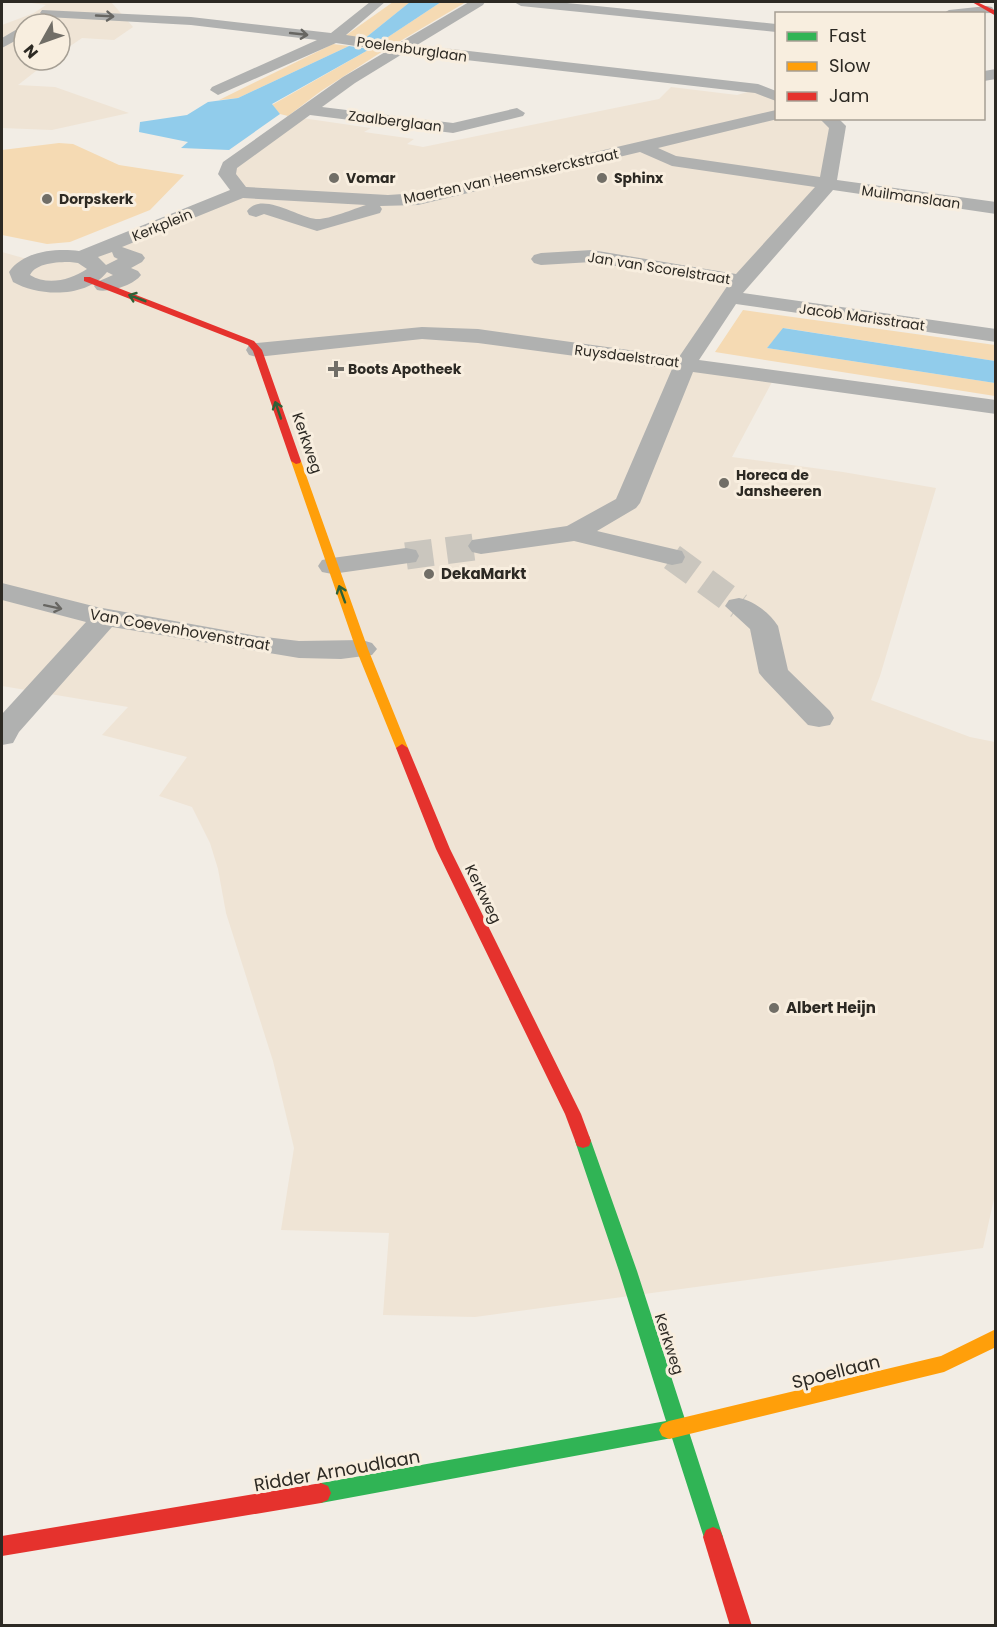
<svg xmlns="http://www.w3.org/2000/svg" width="997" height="1627" viewBox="0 0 997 1627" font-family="Poppins,sans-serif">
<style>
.built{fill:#efe4d5}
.green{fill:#f5dab3}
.water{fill:#91cceb}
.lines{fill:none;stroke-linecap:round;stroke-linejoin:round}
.street-tunnel{stroke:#cac6be;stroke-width:27;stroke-dasharray:27 14;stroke-linecap:butt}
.street{fill:#b0b1b0;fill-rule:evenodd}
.fast{fill:#30b455;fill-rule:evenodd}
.slow{fill:#ff9f0a;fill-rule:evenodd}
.jam{fill:#e5322d;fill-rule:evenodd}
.oneway{stroke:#676662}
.oneway2{stroke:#2e6137}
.poi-dot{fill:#716e67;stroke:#f8eedf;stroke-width:2}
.labels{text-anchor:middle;stroke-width:6;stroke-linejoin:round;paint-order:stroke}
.far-street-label{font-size:14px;fill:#2c2923;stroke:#f8eedf}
.far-poi-label{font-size:14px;font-weight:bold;fill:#2c2923;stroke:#f8eedf;text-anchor:start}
.street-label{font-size:15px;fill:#2c2923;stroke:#f8eedf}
.poi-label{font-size:15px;font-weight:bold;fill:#2c2923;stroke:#f8eedf;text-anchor:start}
.near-street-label{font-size:18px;fill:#2c2923;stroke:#f8eedf}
</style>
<rect width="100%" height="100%" fill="#f2ede5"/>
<g class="built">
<path d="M24 2H111L133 27 114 40 82 38 60 53V24H24V60H50L18 85 55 87 129 113 52 130 2 128V25L34 13 46 5Z"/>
<path d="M671 87 737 95 758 89 776 96V118L827 119 838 126 827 185 687 363 772 382 732 457 843 472 936 488 880 676 871 700 970 737 995 742 996 1190 983 1248 475 1317 383 1315 389 1233 281 1230 294 1148 273 1061 226 913 218 869 210 843 192 807 159 796 187 757 102 735 128 707 2 686V252L34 261 74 256 240 193 227 174 288 116 371 128 364 132 414 139 407 144 423 147 659 99Z"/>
</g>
<g class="green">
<path d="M393 2H410L364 39 345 36Z"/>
<path d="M441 2H466L397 43 382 41Z"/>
<path d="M333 44 349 46 238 98 219 100Z"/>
<path d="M370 49 383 51 321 91 288 116 280 114 272 105Z"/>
<path d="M59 143 73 144 119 165 184 175 150 210 70 242 47 244 2 235V150Z"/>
<path d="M743 310 995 345V361L784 328 767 348 995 383V396L715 352Z"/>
</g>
<g class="water">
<path d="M410 2H441L382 41 364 39Z"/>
<path d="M349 46 370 49 272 104 280 114 229 150 181 148 188 142 139 132 140 122 187 115 208 102 238 98Z"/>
<path d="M783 328 995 361V383L767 348Z"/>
</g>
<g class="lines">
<g class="street-tunnel">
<path d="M406 556 481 546"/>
<path d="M672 557 739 606"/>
</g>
<g class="street">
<path d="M370 2H385L346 35 399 43 469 2H485L483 5 417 45 758 84 776 91V101L755 93 404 53 355 83 322 107 453 123 517 108 525 113 523 116 453 133 310 115 237 168 236 174 246 187 388 195 418 193 776 110V118H782L658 148 676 156 820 177 829 128 819 118H838L846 126 837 180 996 202V214L833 190 743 293 996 329V342L736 304 699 360 996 400V414L693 372 640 503 636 508 597 531 682 551 685 557 682 563 672 565 574 541 481 554 472 552 468 546 472 540 567 526 616 499 672 369 478 343 422 339 257 357 249 355 246 350 249 345 257 343 422 327 478 329 679 357 728 285 592 262 541 265 534 263 531 259 534 255 541 253 592 250 736 274 815 187 672 166 640 152 418 205 380 206 382 209 380 213 317 231 264 214 256 217 249 215 247 211C261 191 297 217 316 219 328 220 353 209 366 205L243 198 122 247 142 254 145 258 142 262 131 268 138 271 141 275C134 285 109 293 97 290L94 286 97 282 113 275 107 272C87 298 39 297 13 282L9 272C23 251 56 248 79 251L230 190 218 174 223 162 343 77 387 51 336 43 218 95 210 90 212 87 317 40 191 25 47 17 40 13 42 10 191 17 331 33ZM112 252 114 257 118 259 106 265 98 257ZM70 262 78 263 87 269C70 280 48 286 30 275 36 263 57 262 70 262Z"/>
<path d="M514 2H557L776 24V32L521 6Z"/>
<path d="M987 6 992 7 994 10 992 13 942 14 949 10Z"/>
<path d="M24 25V36L2 48V38Z"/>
<path d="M996 69V79L984 81V71Z"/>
<path d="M406 548 416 550 419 556 416 562 332 574 322 572 318 566 322 560 332 558Z"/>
<path d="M2 583 97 607 257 636 299 641 362 640 372 643 377 649 372 655 341 659 299 658 112 627 19 732 13 743 2 745V714L86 622 2 600Z"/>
<path d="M739 598C754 601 770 613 778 626L788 670 830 711 834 718 830 725 819 727 808 725 764 679 759 673 750 629 725 606 729 600Z"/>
</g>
<path class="fast" d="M583 1134 589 1136 591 1141 637 1271 723 1537 720 1544 713 1547 706 1544 672 1438 321 1503 314 1500 311 1493 314 1486 321 1483 666 1421 619 1271 575 1141 577 1136Z"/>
<g class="slow">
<path d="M296 458 301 461 368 649 408 748 407 751 402 752 396 748 356 649 291 461Z"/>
<path d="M996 1329V1347L944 1372 669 1439 662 1436 659 1430 662 1424 669 1421 941 1356Z"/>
</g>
<g class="jam">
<path d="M972 2H977L996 11V16Z"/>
<path d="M84 277H90L254 341 262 350 301 461 300 463 296 464 291 461 253 351 248 345 84 281Z"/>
<path d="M402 744 408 748 450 849 581 1114 591 1141 589 1146 583 1148 577 1146 565 1114 436 849 396 748Z"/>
<path d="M321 1483 328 1486 331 1493 328 1500 321 1503 2 1556V1536Z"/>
<path d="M713 1527 720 1530 723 1537 752 1626H730L703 1537 706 1530Z"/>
</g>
</g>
<defs><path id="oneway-shaft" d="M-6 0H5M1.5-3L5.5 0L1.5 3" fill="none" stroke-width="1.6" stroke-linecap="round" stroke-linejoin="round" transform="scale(1.5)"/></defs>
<g class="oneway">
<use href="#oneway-shaft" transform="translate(105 16) rotate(3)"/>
<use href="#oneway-shaft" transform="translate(299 34) rotate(6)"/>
<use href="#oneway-shaft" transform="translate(53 607) rotate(12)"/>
</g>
<g class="oneway2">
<use href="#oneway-shaft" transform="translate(137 298) rotate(-159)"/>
<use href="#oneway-shaft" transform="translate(278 410) rotate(-109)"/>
<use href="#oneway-shaft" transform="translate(342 594) rotate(-110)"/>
</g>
<g class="poi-dot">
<circle cx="334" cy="178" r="6"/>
<circle cx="602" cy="178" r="6"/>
<circle cx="47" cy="199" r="6"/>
<path d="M333 360h6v6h6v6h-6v6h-6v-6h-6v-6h6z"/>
<circle cx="724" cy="483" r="6"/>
<circle cx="429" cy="574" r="6"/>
<circle cx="774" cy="1008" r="6"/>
</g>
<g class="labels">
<g class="far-street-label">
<text transform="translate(412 49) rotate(8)" y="5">Poelenburglaan</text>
<text transform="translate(395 121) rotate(7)" y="5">Zaalberglaan</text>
<text transform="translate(511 176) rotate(-12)" y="5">Maerten van Heemskerckstraat</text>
<text transform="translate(911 197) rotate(8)" y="5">Muilmanslaan</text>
<text transform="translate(162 225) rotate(-22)" y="5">Kerkplein</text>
<text transform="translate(659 268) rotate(9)" y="5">Jan van Scorelstraat</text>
<text transform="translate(862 317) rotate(8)" y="5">Jacob Marisstraat</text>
<text transform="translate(627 356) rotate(7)" y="5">Ruysdaelstraat</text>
</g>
<g class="far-poi-label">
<text x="346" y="183">Vomar</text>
<text x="614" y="183">Sphinx</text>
<text x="59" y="204">Dorpskerk</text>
<text x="348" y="374">Boots Apotheek</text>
<text x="736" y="480">Horeca de<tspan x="736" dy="16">Jansheeren</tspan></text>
</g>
<g class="street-label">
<text transform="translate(307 443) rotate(71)" y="5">Kerkweg</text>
<text transform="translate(180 630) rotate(10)" y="5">Van Coevenhovenstraat</text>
<text transform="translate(483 894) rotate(64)" y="5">Kerkweg</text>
<text transform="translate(669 1344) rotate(72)" y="5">Kerkweg</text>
</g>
<g class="poi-label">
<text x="441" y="579">DekaMarkt</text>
<text x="786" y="1013">Albert Heijn</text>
</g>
<g class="near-street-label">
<text transform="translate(836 1372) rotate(-14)" y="6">Spoellaan</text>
<text transform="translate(337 1471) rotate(-10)" y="6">Ridder Arnoudlaan</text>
</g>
</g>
<rect width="997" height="1627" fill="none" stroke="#2c2923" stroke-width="6"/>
<rect x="775" y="12" width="210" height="108" fill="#f8eedf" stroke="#a69f94" stroke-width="1.5"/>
<rect x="787" y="32" width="30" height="9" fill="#30b455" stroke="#a69f94" stroke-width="1.5"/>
<text x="829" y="42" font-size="18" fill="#2c2923">Fast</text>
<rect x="787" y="62" width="30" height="9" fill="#ff9f0a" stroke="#a69f94" stroke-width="1.5"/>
<text x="829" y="72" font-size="18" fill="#2c2923">Slow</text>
<rect x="787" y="92" width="30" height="9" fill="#e5322d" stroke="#a69f94" stroke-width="1.5"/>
<text x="829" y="102" font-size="18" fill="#2c2923">Jam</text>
<g transform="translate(42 42) rotate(230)"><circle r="28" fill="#f8eedf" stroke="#a69f94" stroke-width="1.5"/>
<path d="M0-4.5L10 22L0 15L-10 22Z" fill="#716e67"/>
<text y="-9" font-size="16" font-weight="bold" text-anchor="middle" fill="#2c2923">N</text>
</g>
</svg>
